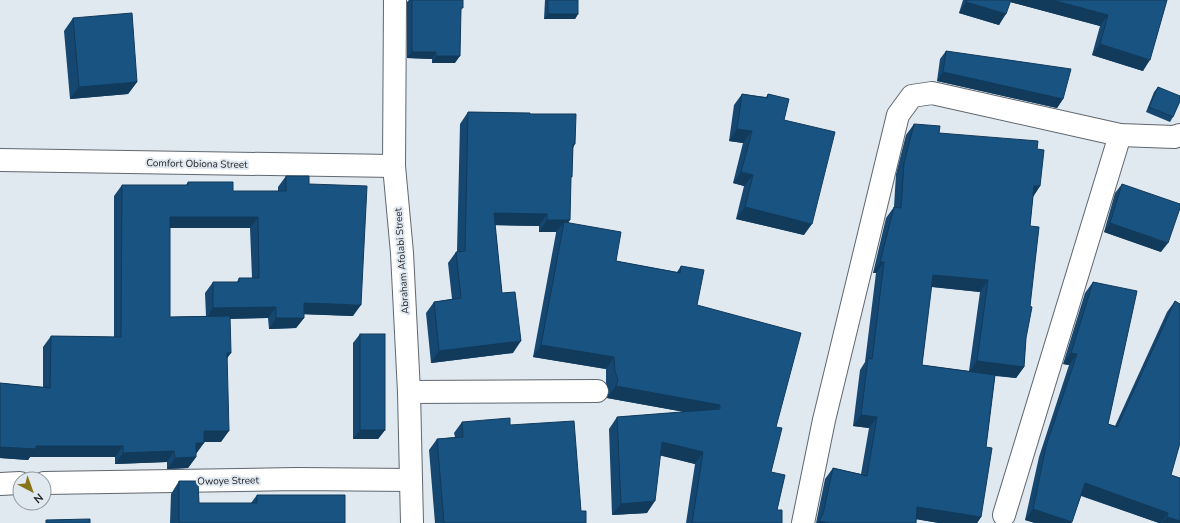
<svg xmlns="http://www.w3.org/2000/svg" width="1180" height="523" viewBox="0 0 1180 523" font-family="'Nunito Sans',sans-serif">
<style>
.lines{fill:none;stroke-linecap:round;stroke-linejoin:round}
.minor-casing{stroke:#60676e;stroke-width:24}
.minor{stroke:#fff;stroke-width:22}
.wall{fill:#154770;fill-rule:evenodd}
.shaded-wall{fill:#113a5b}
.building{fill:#185382;stroke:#113a5b}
.labels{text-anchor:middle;stroke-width:4;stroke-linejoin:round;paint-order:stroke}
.street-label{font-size:10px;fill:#1d1f22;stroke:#e0e8f0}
</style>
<rect width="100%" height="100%" fill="#e0e8f0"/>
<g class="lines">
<defs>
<g id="minor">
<path d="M395 0 394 166 402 253 409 392 412 523"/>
<path d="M0 160 394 166"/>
<path d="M409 392 597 391"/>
<path d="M44 483 297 479 411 480"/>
<path d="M0 484 20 483"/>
<path d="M1004 515 1120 135"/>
<path d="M803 523 824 420 898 115 912 96 932 93 1120 135 1174 137 1180 135"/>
</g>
</defs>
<use href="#minor" class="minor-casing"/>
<use href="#minor" class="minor"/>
</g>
<g class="wall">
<path d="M409 0H463L461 11 455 63H432V59L407 58V2Z"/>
<path d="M545 0H578V14L575 19H544Z"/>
<path d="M963 0H1167L1143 71 1092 55 1100 26 1010 2 999 25 959 13Z"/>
<path d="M73 18 137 82 128 94 70 99 64 31Z"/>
<path d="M946 51 1063 99 1057 108 937 81 940 59Z"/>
<path d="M1158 87 1173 117 1170 122 1146 112 1154 92Z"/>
<path d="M742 94 766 97 768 94 784 120 804 235 736 219 744 186 733 183 743 143 729 141 734 105Z"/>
<path d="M468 112 530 114 575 144 573 148 568 222 616 261 677 272 681 266 697 305 776 427 771 472 777 510 782 523H686L695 464 660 455 647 513 612 515 609 429 617 417 685 412 607 398 609 391 606 383V369L533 357 556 233V232H539V226L495 225 502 293 513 353 431 363 426 313 434 302 452 299 448 263 456 252H457L460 124Z"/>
<path d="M914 124 939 133 1037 149 1040 186 1033 197 1030 226 1026 338 1024 367 1016 378 995 376 986 447 981 517 977 523H939L916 519V523H816L825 479 833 468 861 474 869 428 853 426 860 370 865 362 876 273H873L886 218 894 207 896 174 906 135ZM931 287 980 292 969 371 922 365Z"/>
<path d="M286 176 309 184 353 316 304 314V318L296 328 269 329 268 318 230 319 221 442H204L196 453V457L188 468 167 469V462L115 464V457H30L28 460 0 458V383L43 387V347L51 336 114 337V196L122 185H186L188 182 233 191H278V187ZM170 228H250L252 278H239L237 282H213L205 293 206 316 170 317Z"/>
<path d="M1122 184 1161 252 1104 232 1115 193Z"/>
<path d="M1093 282 1108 424 1115 426 1167 312 1175 301 1171 475 1180 523H1159L1081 496 1071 523H1035L1025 520 1039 457 1069 365 1063 364 1085 293Z"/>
<path d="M360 334 385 430 378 439H353V343Z"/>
<path d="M462 422 510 425 581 511 586 523H435L429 450 437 439 455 437 454 433Z"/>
<path d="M179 481 199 503H251L257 495 345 523H170L171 494Z"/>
</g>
<g class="shaded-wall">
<path d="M1007 0H1052L1108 15 1100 26 1007 1Z"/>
<path d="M966 2 1006 14 999 25 959 13Z"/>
<path d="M548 14H578L575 19H544Z"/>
<path d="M1100 44 1150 60 1143 71 1092 55Z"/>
<path d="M412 52H436L432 59 407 58Z"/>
<path d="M436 56H460L455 63H432Z"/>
<path d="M943 72 1063 99 1057 108 937 81Z"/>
<path d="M137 82 128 94 70 99 79 87Z"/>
<path d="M737 129 752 131 743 143 729 141Z"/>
<path d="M741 172 753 175 744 186 733 183Z"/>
<path d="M1034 186H1040L1032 198Z"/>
<path d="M745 207 812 224 804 235 736 219Z"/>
<path d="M494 213 547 214 539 226 486 225Z"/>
<path d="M170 217H258L250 228H162Z"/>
<path d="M547 220H570L562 232 564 222 556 232H539Z"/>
<path d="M1110 223 1168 243 1161 252 1104 232Z"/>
<path d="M880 262H884L876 273H873Z"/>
<path d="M933 275 988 280 980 292 925 286Z"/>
<path d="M304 303 361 305 353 316 296 314Z"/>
<path d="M276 307 268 318 206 319 213 308Z"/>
<path d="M276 318H304L296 328 269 329Z"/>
<path d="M521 341 513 353 431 363 439 351Z"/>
<path d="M541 345 614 357 606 369 533 357Z"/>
<path d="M227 353H231L223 364Z"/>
<path d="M1071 353 1077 354 1069 365 1063 364Z"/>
<path d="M977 361 1024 367 1016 378 969 372Z"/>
<path d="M616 386 720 405 712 417 607 398Z"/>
<path d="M861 415 877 417 869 428 853 426Z"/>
<path d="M360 430H385L378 439H353Z"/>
<path d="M204 431H229L221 442H196Z"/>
<path d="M662 442 703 452 695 464 654 454Z"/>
<path d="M196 443H204L196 454Z"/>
<path d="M36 446H123L115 457H30L28 460 0 458V447Z"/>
<path d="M174 451 167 462 115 464 123 453Z"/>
<path d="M196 457 188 468 167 469 175 458Z"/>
<path d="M1085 483 1168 513 1161 523H1159L1077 494Z"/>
<path d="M655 501 647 513 612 515 621 504Z"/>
<path d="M917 507 981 517 977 523H939L909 518Z"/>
<path d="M1033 509 1072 522 1071 523H1035L1025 520Z"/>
<path d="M1167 517 1180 521V523H1162Z"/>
<path d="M819 521 830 523H818Z"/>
</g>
<g class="building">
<path d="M412 0H463V8H461L460 56H436V52H412Z"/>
<rect x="548" y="0" width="30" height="14"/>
<path d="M967 0H1011L1006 14 966 2Z"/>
<path d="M1052 0H1167L1150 60 1100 44 1108 15Z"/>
<path d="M132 13 137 82 79 87 73 18Z"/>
<path d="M946 51 1071 69 1063 99 943 72Z"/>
<path d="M1158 87 1180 96V101L1173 117 1149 107Z"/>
<path d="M742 94 767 98 768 94 789 99 784 120 835 132 812 224 745 207 753 175 741 172 752 131 737 129Z"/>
<path d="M468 112 530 113V114H576L575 144H573L572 177H571L570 220H547V214L494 213 502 293 515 292 521 341 439 351 434 302 461 298 456 252 465 251Z"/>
<path d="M914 124 940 126 939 133 1038 141 1037 149 1044 150 1040 186H1034L1030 226 1039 227 1030 306 1032 307 1026 338 1024 367 977 361 988 280 933 275 922 365 995 375 986 447 992 448 981 517 917 507 916 523H830L819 521 823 514 833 468 867 476 877 417 861 415 868 358 872 359 884 262H880L894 207 901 208 904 163Z"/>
<path d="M286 176H309V184L367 186 361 305 304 303V318H276V307L213 308V282H239V278H259L258 217H170V317L230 316 231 353H227L229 431H204V443H196V457L175 458 174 451 123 453V446H36V449L0 447V383L50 388 51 336 121 337 122 185H188V182H233V191H286Z"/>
<path d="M1122 184 1180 204V208L1168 243 1110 223Z"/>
<path d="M564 222 621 232 616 261 680 273 681 266 704 270 697 305 801 333 776 427 782 428 771 472 785 475 777 510H782V523H692L703 452 662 442 655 501 621 504 617 417 720 409V405L616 386 618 379 615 372 614 357 541 345Z"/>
<path d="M1093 282 1137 291 1108 424 1117 427 1175 301 1180 304V443L1171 475 1180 478V521L1167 517 1168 513 1085 483 1072 522 1033 509 1046 446 1077 354 1071 353Z"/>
<rect x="360" y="334" width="25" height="96"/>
<path d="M510 418V425L574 421 581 511H586V523H444L437 439 463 437 462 422Z"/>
<path d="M179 481H198L199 503H257V495H345V523H179Z"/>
<path d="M90 519V523H46V520Z"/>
</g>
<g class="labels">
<g class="street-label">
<text transform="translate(197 163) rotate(1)" y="4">Comfort Obiona Street</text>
<text transform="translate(401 261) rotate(-94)" y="4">Abraham Afolabi Street</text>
<text transform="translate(228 480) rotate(-1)" y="4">Owoye Street</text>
</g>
</g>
<g transform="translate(32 491) rotate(139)"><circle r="19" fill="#e0e8f0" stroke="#92989e"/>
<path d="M0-3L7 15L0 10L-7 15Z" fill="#887519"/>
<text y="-6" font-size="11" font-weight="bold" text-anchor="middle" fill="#1d1f22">N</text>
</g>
</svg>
